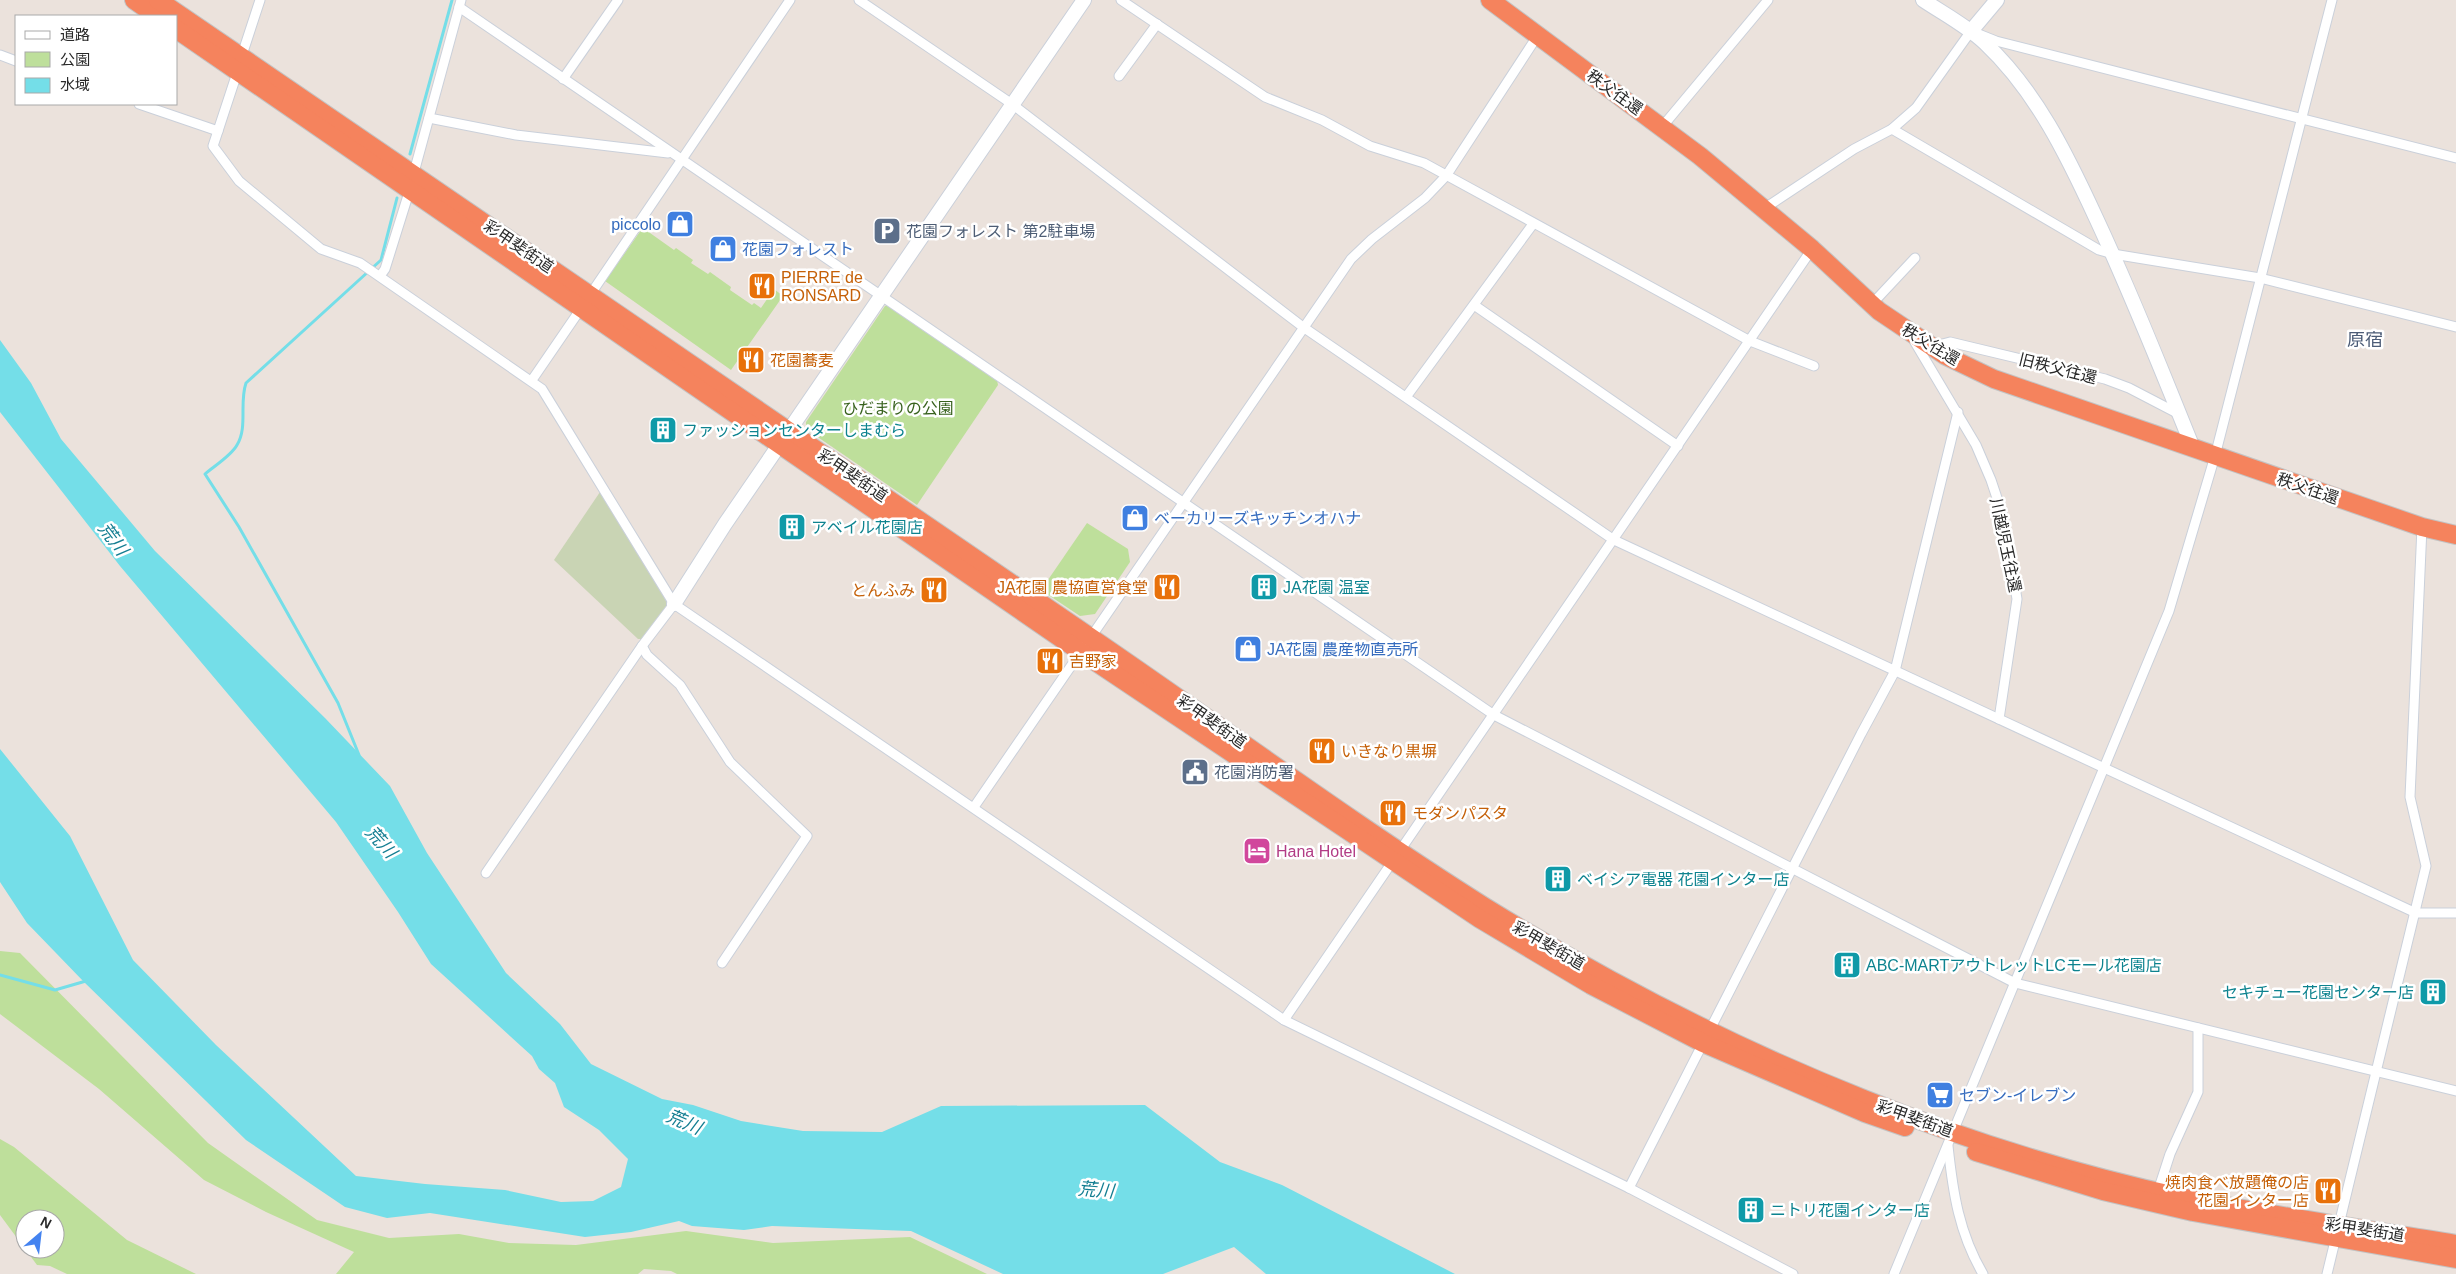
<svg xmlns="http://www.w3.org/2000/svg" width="2456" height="1274" viewBox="0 0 2456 1274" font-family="Arial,'Noto Sans JP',sans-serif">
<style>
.green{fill:#bedf9b;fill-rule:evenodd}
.cemetery{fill:#c9d4b4}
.water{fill:#74dee8}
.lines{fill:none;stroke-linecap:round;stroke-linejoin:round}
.stream{stroke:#74dee8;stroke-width:3}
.street-casing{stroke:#cad0da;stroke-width:11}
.secondary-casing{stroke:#cad0da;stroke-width:16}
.highway-casing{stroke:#c3c3c3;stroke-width:20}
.street{stroke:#fff;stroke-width:9}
.secondary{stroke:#fff;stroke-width:14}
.highway{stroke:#f5835d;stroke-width:18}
.labels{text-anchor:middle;stroke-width:5;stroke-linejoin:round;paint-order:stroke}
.street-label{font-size:16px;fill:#292929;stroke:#fff}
.shop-label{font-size:16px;fill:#366cbe;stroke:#fff;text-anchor:start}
.service-label{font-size:16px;fill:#4e5e75;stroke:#fff;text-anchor:start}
.food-label{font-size:16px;fill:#c56008;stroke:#fff;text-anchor:start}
.park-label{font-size:16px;fill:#38621e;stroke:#fff}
.culture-label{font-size:16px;fill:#0d838f;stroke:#fff;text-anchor:start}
.hotel-label{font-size:16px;fill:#b23c85;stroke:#fff;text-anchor:start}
.neighbourhood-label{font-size:18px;fill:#4c5c77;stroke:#fff}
.water-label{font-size:18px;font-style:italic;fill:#147e92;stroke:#fff}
</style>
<rect width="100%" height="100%" fill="#ebe2dc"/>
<g class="green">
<path d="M644 226 651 231 650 233 674 250 676 248 693 260 691 263 708 274 710 272 731 287 730 290 752 305 754 303 761 308 774 289 783 296 731 370 605 281Z"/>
<path d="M885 306H890L997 380 998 385 917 505 806 429V422Z"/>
<path d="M1087 523 1128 549 1130 562 1095 614 1080 616 1041 590Z"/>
<path d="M0 951 20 953 208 1143 317 1220 389 1238 459 1234 509 1243 576 1245 686 1231 773 1243 910 1237 987 1274H677L671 1271 644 1269 638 1274H336L354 1252 266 1212 204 1180 99 1089 0 1014Z"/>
<path d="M0 1139 14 1147 127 1240 196 1274H67L50 1266 37 1265 0 1215ZM25 1219H55V1249H25Z"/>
</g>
<path class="cemetery" d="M600 492 666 599 667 605 641 639H638L554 560Z"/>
<path class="water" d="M0 340 31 383 61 439 155 551 325 718 390 786 427 853 506 973 560 1024 591 1064 662 1099 693 1105 741 1121 803 1131 882 1132 941 1106 1145 1105 1220 1162 1282 1185 1455 1274H1266L1234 1247 1163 1274H1003L911 1231 772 1226 744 1230 692 1226 679 1221 631 1232 585 1237 430 1213 387 1218 345 1207 246 1140 84 982 27 923 0 882V749L70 836 133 960 216 1045 356 1176 425 1184 505 1190 561 1202 593 1201 621 1187 628 1159 599 1130 564 1107 555 1083 539 1069 532 1056 431 964 398 912 336 822 120 566 0 412Z"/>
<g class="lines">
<g class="stream">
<path d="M410 154 452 0"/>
<path d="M359 755 338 703 239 527 205 474C214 466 231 456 237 445 248 427 239 403 246 383L381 260 397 198"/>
<path d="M0 975 55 990 86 981"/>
</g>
<defs>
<g id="street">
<path d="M859 0 1012 104 1303 327 1614 540 2416 913H2456"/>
<path d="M1121 0 1265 97 1322 120 1370 146 1424 163 1750 341 1814 366"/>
<path d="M459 7 1494 715 2015 983 2456 1091"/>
<path d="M0 55 16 61"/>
<path d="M241 58 260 0"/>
<path d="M238 70 213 146 239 181 321 249 360 263 542 389 674 604 1284 1020 1629 1188 1793 1274"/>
<path d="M1119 76 1157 24"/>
<path d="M563 79 618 0"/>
<path d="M139 104 218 131"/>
<path d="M429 118 516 135 668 153"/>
<path d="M1662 127 1768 0"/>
<path d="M1892 129 2099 250 2113 254 2260 278 2456 327"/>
<path d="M413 176 461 0"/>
<path d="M1765 208 1854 149 1892 129 1916 108 1971 31 1996 41 2456 158"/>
<path d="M380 276 385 269 410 189"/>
<path d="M590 295 790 0"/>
<path d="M1474 305 1678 446"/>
<path d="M1871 305 1915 258"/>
<path d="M1913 339 1976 445 1991 480 2003 516 2017 599 1999 719"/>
<path d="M1931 347 1950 342 2105 379 2129 388 2179 414"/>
<path d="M532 380 582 307"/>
<path d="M1406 397 1533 224"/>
<path d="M642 646 647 655 680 685 730 762 807 836 722 963"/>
<path d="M974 807 1351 259 1372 239 1425 198 1446 176 1538 35"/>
<path d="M486 873 642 646 674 604"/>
<path d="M1284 1020 1812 249"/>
<path d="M1948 1146C1953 1193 1959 1233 1983 1274"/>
<path d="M1629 1188 1861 734 1895 671 1958 412"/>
<path d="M2158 1191 2170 1154 2198 1092V1028"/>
<path d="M1894 1274 2169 611 2215 456 2332 0"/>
<path d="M2327 1274 2426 866 2410 797 2422 527"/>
</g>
<g id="secondary">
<path d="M1923 0C1944 14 1967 26 1985 43 2036 91 2067 155 2096 218 2131 293 2162 371 2193 448"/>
<path d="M1971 31 1997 0"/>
<path d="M674 604 725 524 1084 0"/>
</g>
<g id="highway">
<path d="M134 0 157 16"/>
<path d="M158 0C468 213 780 424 1090 637 1222 727 1350 822 1485 907 1605 981 1732 1047 1864 1099 1966 1140 2074 1174 2181 1197 2272 1216 2364 1229 2456 1244"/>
<path d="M1490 0 1700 156 1812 249 1879 311 1946 356 1994 379 2422 527 2456 535"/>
<path d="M176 29 1081 652 1480 919 1591 985 1703 1043 1865 1113 1905 1127"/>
<path d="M1976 1152 2103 1191 2193 1212 2456 1259"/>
</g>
</defs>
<use href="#street" class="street-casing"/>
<use href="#secondary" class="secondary-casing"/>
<use href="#highway" class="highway-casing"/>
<use href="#street" class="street"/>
<use href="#secondary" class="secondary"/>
<use href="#highway" class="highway"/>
</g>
<defs>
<symbol id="shop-square" viewBox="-11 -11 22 22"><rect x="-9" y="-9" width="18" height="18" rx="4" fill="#3f7fe0" stroke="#fff"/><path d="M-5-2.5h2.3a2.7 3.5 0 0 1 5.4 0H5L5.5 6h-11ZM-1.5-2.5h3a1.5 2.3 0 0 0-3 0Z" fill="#fff"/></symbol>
<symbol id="parking-square" viewBox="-11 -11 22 22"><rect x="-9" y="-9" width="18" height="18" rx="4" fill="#5c6f8a" stroke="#fff"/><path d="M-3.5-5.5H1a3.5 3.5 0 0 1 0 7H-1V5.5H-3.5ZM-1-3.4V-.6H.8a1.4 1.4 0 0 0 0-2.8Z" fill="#fff"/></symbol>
<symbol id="restaurant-square" viewBox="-11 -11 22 22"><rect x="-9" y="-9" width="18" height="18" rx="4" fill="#e8710a" stroke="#fff"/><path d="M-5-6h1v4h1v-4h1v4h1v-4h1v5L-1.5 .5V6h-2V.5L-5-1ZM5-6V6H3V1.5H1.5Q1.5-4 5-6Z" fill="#fff"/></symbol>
<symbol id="building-square" viewBox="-11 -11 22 22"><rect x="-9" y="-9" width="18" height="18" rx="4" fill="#0f9aa8" stroke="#fff"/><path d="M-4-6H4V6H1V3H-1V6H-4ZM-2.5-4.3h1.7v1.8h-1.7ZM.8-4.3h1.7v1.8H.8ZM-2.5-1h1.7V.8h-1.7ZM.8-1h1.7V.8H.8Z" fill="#fff"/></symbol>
<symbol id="civic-square" viewBox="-11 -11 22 22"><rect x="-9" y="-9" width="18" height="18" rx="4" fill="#5c6f8a" stroke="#fff"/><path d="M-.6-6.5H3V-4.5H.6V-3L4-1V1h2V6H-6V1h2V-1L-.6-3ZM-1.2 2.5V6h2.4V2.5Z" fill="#fff"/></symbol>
<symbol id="hotel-square" viewBox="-11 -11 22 22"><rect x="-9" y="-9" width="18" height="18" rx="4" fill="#d1479c" stroke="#fff"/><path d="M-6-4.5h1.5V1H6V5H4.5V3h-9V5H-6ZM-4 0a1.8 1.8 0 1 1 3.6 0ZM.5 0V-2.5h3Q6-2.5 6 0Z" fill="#fff"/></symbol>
<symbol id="supermarket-square" viewBox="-11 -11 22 22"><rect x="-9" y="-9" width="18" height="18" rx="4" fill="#3f7fe0" stroke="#fff"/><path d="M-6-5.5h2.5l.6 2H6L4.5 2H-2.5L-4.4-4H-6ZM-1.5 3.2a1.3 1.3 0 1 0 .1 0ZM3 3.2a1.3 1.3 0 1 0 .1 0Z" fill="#fff"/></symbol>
</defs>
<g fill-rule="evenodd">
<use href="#shop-square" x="664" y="208" width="32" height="32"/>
<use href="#parking-square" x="871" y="215" width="32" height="32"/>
<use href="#shop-square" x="707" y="233" width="32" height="32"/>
<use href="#restaurant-square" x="746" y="270" width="32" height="32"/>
<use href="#restaurant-square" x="735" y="344" width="32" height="32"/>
<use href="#building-square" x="647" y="414" width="32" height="32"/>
<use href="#shop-square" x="1119" y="502" width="32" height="32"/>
<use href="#building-square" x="776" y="511" width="32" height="32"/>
<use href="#restaurant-square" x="1151" y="571" width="32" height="32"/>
<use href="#building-square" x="1248" y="571" width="32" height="32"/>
<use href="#restaurant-square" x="918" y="574" width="32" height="32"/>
<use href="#shop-square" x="1232" y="633" width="32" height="32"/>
<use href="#restaurant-square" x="1034" y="645" width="32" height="32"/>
<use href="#restaurant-square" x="1306" y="735" width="32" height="32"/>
<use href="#civic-square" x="1179" y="756" width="32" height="32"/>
<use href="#restaurant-square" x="1377" y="797" width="32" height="32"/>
<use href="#hotel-square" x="1241" y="835" width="32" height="32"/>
<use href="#building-square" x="1542" y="863" width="32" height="32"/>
<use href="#building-square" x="1831" y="949" width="32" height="32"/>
<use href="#building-square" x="2417" y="976" width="32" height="32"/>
<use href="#supermarket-square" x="1924" y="1079" width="32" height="32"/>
<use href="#restaurant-square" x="2312" y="1175" width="32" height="32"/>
<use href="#building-square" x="1735" y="1194" width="32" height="32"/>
</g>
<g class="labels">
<g class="street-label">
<text transform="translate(1615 92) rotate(36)" y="6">秩父往還</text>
<text transform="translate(519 246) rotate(34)" y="6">彩甲斐街道</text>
<text transform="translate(1931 344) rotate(31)" y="6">秩父往還</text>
<text transform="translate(2058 368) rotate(14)" y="6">旧秩父往還</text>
<text transform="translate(853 475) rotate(34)" y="6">彩甲斐街道</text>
<text transform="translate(2308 488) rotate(19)" y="6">秩父往還</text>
<text transform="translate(2006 545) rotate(78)" y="6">川越児玉往還</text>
<text transform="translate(1212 721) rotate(35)" y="6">彩甲斐街道</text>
<text transform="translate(1549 945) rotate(30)" y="6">彩甲斐街道</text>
<text transform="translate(1915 1118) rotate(20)" y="6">彩甲斐街道</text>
<text transform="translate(2365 1229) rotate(9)" y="6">彩甲斐街道</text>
</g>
<g class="shop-label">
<text x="661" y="230" text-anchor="end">piccolo</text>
<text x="742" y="255">花園フォレスト</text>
<text x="1154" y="524">ベーカリーズキッチンオハナ</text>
<text x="1267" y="655">JA花園 農産物直売所</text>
<text x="1959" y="1101">セブン-イレブン</text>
</g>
<g class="service-label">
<text x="906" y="237">花園フォレスト 第2駐車場</text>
<text x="1214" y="778">花園消防署</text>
</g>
<g class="food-label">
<text x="781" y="283">PIERRE de<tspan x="781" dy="18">RONSARD</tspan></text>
<text x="770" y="366">花園蕎麦</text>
<text x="1148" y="593" text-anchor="end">JA花園 農協直営食堂</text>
<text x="915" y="596" text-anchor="end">とんふみ</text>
<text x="1069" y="667">吉野家</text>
<text x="1341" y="757">いきなり黒塀</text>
<text x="1412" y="819">モダンパスタ</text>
<text x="2309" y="1188" text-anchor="end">焼肉食べ放題俺の店<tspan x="2309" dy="18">花園インター店</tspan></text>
</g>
<g class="park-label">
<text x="898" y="414">ひだまりの公園</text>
</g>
<g class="culture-label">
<text x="682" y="436">ファッションセンターしまむら</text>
<text x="811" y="533">アベイル花園店</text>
<text x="1283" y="593">JA花園 温室</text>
<text x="1577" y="885">ベイシア電器 花園インター店</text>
<text x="1866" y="971">ABC-MARTアウトレットLCモール花園店</text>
<text x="2414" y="998" text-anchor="end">セキチュー花園センター店</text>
<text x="1770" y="1216">ニトリ花園インター店</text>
</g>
<g class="hotel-label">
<text x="1276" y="857">Hana Hotel</text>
</g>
<g class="neighbourhood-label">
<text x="2365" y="346">原宿</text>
</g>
<g class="water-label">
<text transform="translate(113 539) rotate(53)" y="6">荒川</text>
<text transform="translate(381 842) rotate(48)" y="6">荒川</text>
<text transform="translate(684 1122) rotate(23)" y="6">荒川</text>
<text transform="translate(1096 1190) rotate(5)" y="6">荒川</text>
</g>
</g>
<rect x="15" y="15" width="162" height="90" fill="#ffffff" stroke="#a9a9a9"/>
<rect x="25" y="31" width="25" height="8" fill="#ffffff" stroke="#a9a9a9"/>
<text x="60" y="40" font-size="15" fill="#292929">道路</text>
<rect x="25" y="52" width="25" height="15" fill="#bedf9b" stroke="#a9a9a9"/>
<text x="60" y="65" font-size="15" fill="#292929">公園</text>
<rect x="25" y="78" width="25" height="15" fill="#74dee8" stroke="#a9a9a9"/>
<text x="60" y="90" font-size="15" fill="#292929">水域</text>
<g transform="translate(40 1234) rotate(28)"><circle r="24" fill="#ffffff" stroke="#a9a9a9"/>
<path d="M0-4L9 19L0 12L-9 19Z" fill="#4483f0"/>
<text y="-8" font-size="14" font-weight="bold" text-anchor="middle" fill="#292929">N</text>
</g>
</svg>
